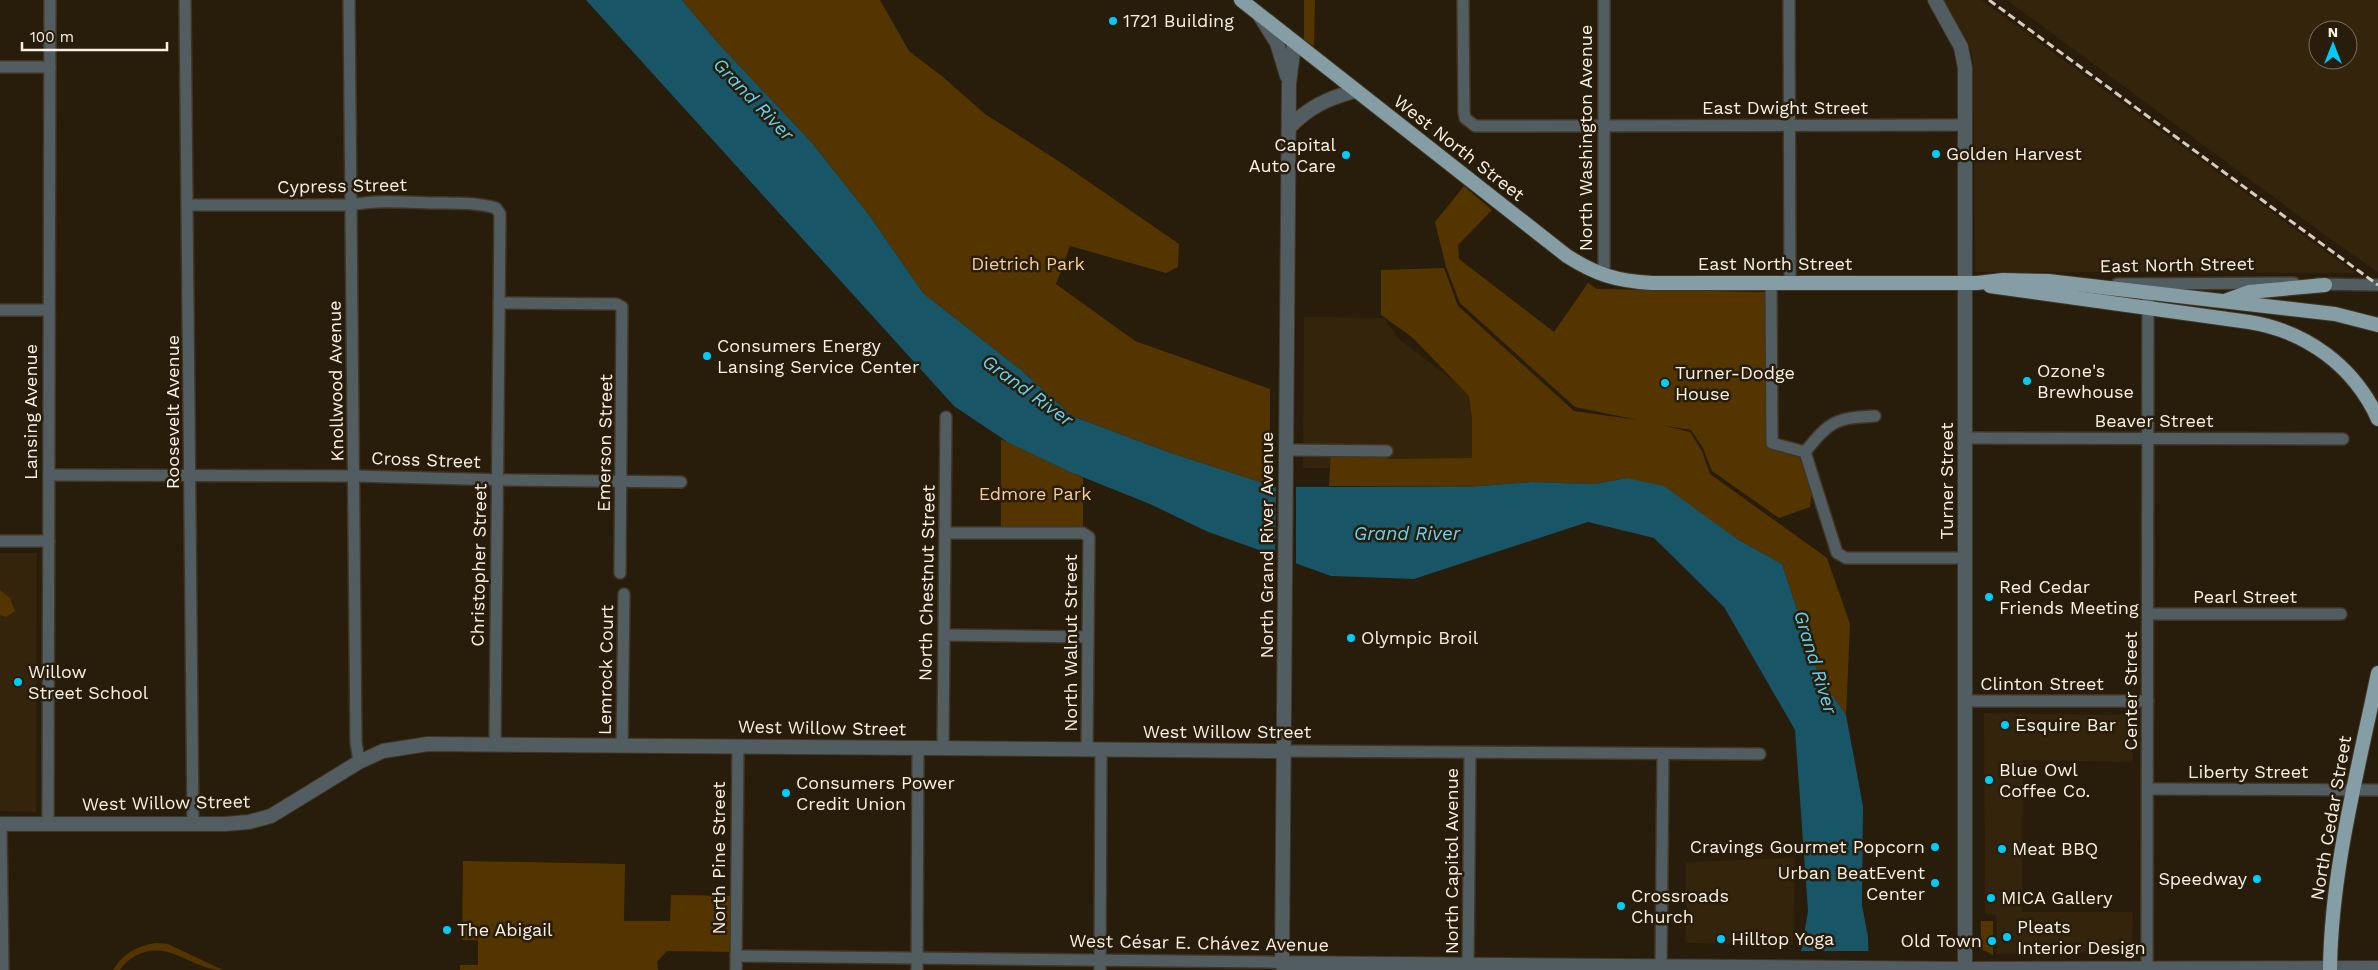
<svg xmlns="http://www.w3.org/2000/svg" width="2378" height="970" viewBox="0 0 2378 970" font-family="'Work Sans',sans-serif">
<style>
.built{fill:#35240c;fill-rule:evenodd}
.green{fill:#543500}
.water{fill:#175567}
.pier{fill:#281c0b}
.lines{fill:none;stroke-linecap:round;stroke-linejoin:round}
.minor-casing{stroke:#413625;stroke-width:14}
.tertiary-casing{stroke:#413625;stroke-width:16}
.primary-casing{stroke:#413625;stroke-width:16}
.minor{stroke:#525d61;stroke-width:11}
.tertiary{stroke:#525d61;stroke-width:14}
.primary{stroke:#859da5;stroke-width:14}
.rail{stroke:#d5ccc0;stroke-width:3;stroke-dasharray:8 4;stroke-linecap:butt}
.poi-dot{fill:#01cbf9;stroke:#281c0b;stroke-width:2}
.labels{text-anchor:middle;stroke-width:5;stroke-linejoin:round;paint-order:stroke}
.poi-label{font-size:18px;fill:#f9f1e6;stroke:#281c0b;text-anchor:start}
.street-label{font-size:18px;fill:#f9f1e6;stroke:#281c0b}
.park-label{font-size:18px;fill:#f8cd97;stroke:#281c0b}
.water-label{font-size:19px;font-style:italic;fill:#61d2f6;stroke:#281c0b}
</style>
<rect width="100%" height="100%" fill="#281c0b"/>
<g class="built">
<path d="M1942 0H1981L2355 273 1975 272 1973 63 1970 46Z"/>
<path d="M2007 0H2378V272L2333 241ZM2318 30H2348V60H2318Z"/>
<path d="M1304 317 1384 318 1399 339 1475 397 1474 469 1303 468Z"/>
<path d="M0 553H37L36 812 0 811Z"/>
<path d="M1984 713 2131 715 2133 762 2023 760 2022 912H2133L2132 952 1997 954 1996 915 1985 914Z"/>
<path d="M1795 858 1793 945 1686 943V862Z"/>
</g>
<g class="green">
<path d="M682 0H880L909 51 943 77 985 114 1060 162 1179 244 1178 267 1166 273 1070 246 1056 284 1135 341 1270 389V456L1275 487 1168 452 1072 416 1021 370 923 293 869 215 813 144 718 43Z"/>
<path d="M1304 0H1315L1314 46 1304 40Z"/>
<path d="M1464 186 1492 210 1458 245 1459 259 1554 332 1588 283 1597 289 1766 292 1767 447 1799 457 1812 490 1810 507 1779 518 1712 471 1702 446 1691 430 1661 425 1690 432 1702 451 1710 474 1827 558 1850 624 1846 715 1819 676 1782 564 1737 539 1695 511 1627 478 1595 484 1532 482 1466 487 1329 486 1331 453 1380 455 1389 459 1472 458V417L1469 396 1412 337 1381 315V270L1444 268 1458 306 1574 411 1638 420 1575 407 1460 303 1446 267 1435 222Z"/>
<path d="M1001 439 1083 478V529L1001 528Z"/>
<path d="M0 590 10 598 15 611 6 617 0 615Z"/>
<path d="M463 861 625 864 624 921H670L671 895 734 896 733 952 667 951 657 962 658 970H460V965H478V940H462Z"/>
<path d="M1981 921H1993V955L1981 949Z"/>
<path d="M156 943 168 944 223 970C192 970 169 939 137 955 130 959 124 963 120 970H113C124 953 137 946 156 943Z"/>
</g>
<path class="water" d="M586 0H682L718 43 813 144 869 215 923 293 1021 370 1072 416 1168 452 1275 487H1466L1532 482 1595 484 1627 478 1664 486 1737 539 1782 564 1819 676 1846 715 1863 806 1862 905 1868 937 1869 970H1798L1808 911 1795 730 1724 607 1654 538 1588 522 1414 579 1331 576 1206 531 1150 504 1070 472 1009 443 954 406Z"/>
<g class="pier">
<path d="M1276 484H1296V566L1275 558Z"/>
<path d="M1799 951H1871L1872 970H1795Z"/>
</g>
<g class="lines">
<defs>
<g id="minor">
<path d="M185 0 193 824"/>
<path d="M349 0 356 742 359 762"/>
<path d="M1463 0 1464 112 1465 118 1475 126 1965 125"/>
<path d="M1604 0V276"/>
<path d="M1789 0 1790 282"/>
<path d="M0 67H50"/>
<path d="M189 205H351C377 200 404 202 431 203 452 203 475 202 496 208L500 214 495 743"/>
<path d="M1771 282 1772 443 1805 452 1837 553 1846 558H1966"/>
<path d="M2117 284 2294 283"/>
<path d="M2317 284 2378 285"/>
<path d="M499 303 616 304 622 307 620 573"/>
<path d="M0 310H49"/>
<path d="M1966 438 2343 439"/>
<path d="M1287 450 1387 451"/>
<path d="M1805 452C1830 421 1835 418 1875 416"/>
<path d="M49 475 355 476 505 480 681 482"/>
<path d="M945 533H1083L1089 537 1087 749"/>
<path d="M0 541H49"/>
<path d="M2148 614H2341"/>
<path d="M944 635 1088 637"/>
<path d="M1965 701H2148"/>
<path d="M622 746 624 594"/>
<path d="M943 748 946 417"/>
<path d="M1284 751 1760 754"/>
<path d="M2148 789 2378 790"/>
<path d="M1 824 3 970"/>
<path d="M48 824 50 0"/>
<path d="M736 956 1269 962 1282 963V970"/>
<path d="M736 970 738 746"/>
<path d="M917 970 918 748"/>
<path d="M1100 970 1101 749"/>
<path d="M1468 970 1470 753"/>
<path d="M1661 970 1663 754"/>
<path d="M2147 970 2148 301"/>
</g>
<g id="tertiary">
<path d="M1935 0 1961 47 1965 68V969"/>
<path d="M1260 16 1277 43 1287 76"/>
<path d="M1294 44 1289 84 1282 963 1965 969 2378 968"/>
<path d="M1289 128C1308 107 1329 98 1355 91"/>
<path d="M0 824H225L249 822 271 816 359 762 383 751 428 744 1284 751"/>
</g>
<g id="primary">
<path d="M1241 0 1567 256C1597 275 1617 281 1652 283H1977L2003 280 2048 281 2335 314 2378 325"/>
<path d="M1990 286 2249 322C2306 331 2354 366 2378 419"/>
<path d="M2227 300 2249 292 2325 285"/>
<path d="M2330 970C2331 870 2358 771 2378 673"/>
</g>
</defs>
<use href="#minor" class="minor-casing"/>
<use href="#tertiary" class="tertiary-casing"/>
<use href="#primary" class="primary-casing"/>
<use href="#minor" class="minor"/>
<use href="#tertiary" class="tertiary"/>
<use href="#primary" class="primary"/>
<path class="rail" d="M1989 0 2378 285"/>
</g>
<g class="poi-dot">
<circle cx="1113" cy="21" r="5"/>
<circle cx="1936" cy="154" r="5"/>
<circle cx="1346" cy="155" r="5"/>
<circle cx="707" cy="356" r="5"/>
<circle cx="2027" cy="381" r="5"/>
<circle cx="1665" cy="383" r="5"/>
<circle cx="1989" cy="597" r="5"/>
<circle cx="1351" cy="638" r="5"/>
<circle cx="18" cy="682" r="5"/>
<circle cx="2005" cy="725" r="5"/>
<circle cx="1989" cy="780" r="5"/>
<circle cx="786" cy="793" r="5"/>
<circle cx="1935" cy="847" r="5"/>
<circle cx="2002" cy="849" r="5"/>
<circle cx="2257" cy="879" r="5"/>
<circle cx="1935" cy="883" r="5"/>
<circle cx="1991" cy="898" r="5"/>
<circle cx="1621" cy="906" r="5"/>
<circle cx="447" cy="930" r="5"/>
<circle cx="2007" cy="937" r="5"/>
<circle cx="1721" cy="939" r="5"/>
<circle cx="1992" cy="941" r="5"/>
</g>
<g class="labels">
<g class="poi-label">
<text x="1123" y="27">1721 Building</text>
<text x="1336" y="151" text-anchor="end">Capital<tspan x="1336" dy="21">Auto Care</tspan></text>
<text x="1946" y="160">Golden Harvest</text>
<text x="717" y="352">Consumers Energy<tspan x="717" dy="21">Lansing Service Center</tspan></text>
<text x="2037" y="377">Ozone's<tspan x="2037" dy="21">Brewhouse</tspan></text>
<text x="1675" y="379">Turner-Dodge<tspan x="1675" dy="21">House</tspan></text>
<text x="1999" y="593">Red Cedar<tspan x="1999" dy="21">Friends Meeting</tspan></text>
<text x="1361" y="644">Olympic Broil</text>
<text x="28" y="678">Willow<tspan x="28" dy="21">Street School</tspan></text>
<text x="2015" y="731">Esquire Bar</text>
<text x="1999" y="776">Blue Owl<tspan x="1999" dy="21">Coffee Co.</tspan></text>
<text x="796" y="789">Consumers Power<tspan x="796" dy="21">Credit Union</tspan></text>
<text x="1925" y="853" text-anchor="end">Cravings Gourmet Popcorn</text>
<text x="2012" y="855">Meat BBQ</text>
<text x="1925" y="879" text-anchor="end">Urban BeatEvent<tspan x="1925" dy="21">Center</tspan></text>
<text x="2247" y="885" text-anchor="end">Speedway</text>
<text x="1631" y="902">Crossroads<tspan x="1631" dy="21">Church</tspan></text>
<text x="2001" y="904">MICA Gallery</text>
<text x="2017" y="933">Pleats<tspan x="2017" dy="21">Interior Design</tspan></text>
<text x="457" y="936">The Abigail</text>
<text x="1731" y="945">Hilltop Yoga</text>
<text x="1982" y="947" text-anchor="end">Old Town</text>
</g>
<g class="street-label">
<text x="1785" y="114">East Dwight Street</text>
<text transform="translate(1586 138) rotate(-90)" y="6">North Washington Avenue</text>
<text transform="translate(1459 148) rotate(38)" y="6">West North Street</text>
<text transform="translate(342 186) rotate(-1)" y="6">Cypress Street</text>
<text x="1775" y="270">East North Street</text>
<text transform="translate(2177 265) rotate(-1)" y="6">East North Street</text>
<text transform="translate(336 381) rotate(-91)" y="6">Knollwood Avenue</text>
<text transform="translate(31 412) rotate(-90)" y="6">Lansing Avenue</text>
<text transform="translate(173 412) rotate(-90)" y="6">Roosevelt Avenue</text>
<text x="2154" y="427">Beaver Street</text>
<text transform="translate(605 443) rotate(-89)" y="6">Emerson Street</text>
<text transform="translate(426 460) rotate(2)" y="6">Cross Street</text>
<text transform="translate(1947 481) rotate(-90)" y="6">Turner Street</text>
<text transform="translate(1267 545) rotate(-90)" y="6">North Grand River Avenue</text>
<text transform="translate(479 565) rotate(-89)" y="6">Christopher Street</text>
<text transform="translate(927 583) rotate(-89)" y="6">North Chestnut Street</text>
<text x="2245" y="603">Pearl Street</text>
<text transform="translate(1071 643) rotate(-90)" y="6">North Walnut Street</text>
<text transform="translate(606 670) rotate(-89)" y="6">Lemrock Court</text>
<text x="2042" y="690">Clinton Street</text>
<text transform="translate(2131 691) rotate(-90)" y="6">Center Street</text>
<text transform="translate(822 728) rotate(1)" y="6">West Willow Street</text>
<text x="1227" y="738">West Willow Street</text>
<text x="2248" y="778">Liberty Street</text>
<text transform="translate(166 803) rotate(-1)" y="6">West Willow Street</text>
<text transform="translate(2331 818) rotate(-80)" y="6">North Cedar Street</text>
<text transform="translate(719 858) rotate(-90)" y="6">North Pine Street</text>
<text transform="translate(1452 861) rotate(-90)" y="6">North Capitol Avenue</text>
<text transform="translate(1199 943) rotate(1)" y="6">West César E. Chávez Avenue</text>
</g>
<g class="park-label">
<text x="1028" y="270">Dietrich Park</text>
<text x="1035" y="500">Edmore Park</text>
</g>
<g class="water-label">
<text transform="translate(754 99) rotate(46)" y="7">Grand River</text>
<text transform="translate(1028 390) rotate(36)" y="7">Grand River</text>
<text x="1407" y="540">Grand River</text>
<text transform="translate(1816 662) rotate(73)" y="7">Grand River</text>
</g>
</g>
<g transform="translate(2333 45)"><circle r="24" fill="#281c0b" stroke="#7c7163"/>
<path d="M0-4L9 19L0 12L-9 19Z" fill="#01cbf9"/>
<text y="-8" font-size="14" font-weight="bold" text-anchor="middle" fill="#f9f1e6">N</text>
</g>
<path d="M22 42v8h145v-8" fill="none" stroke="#f9f1e6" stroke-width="2.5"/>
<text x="30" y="42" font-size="15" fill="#f9f1e6" stroke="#281c0b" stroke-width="4" paint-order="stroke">100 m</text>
</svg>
